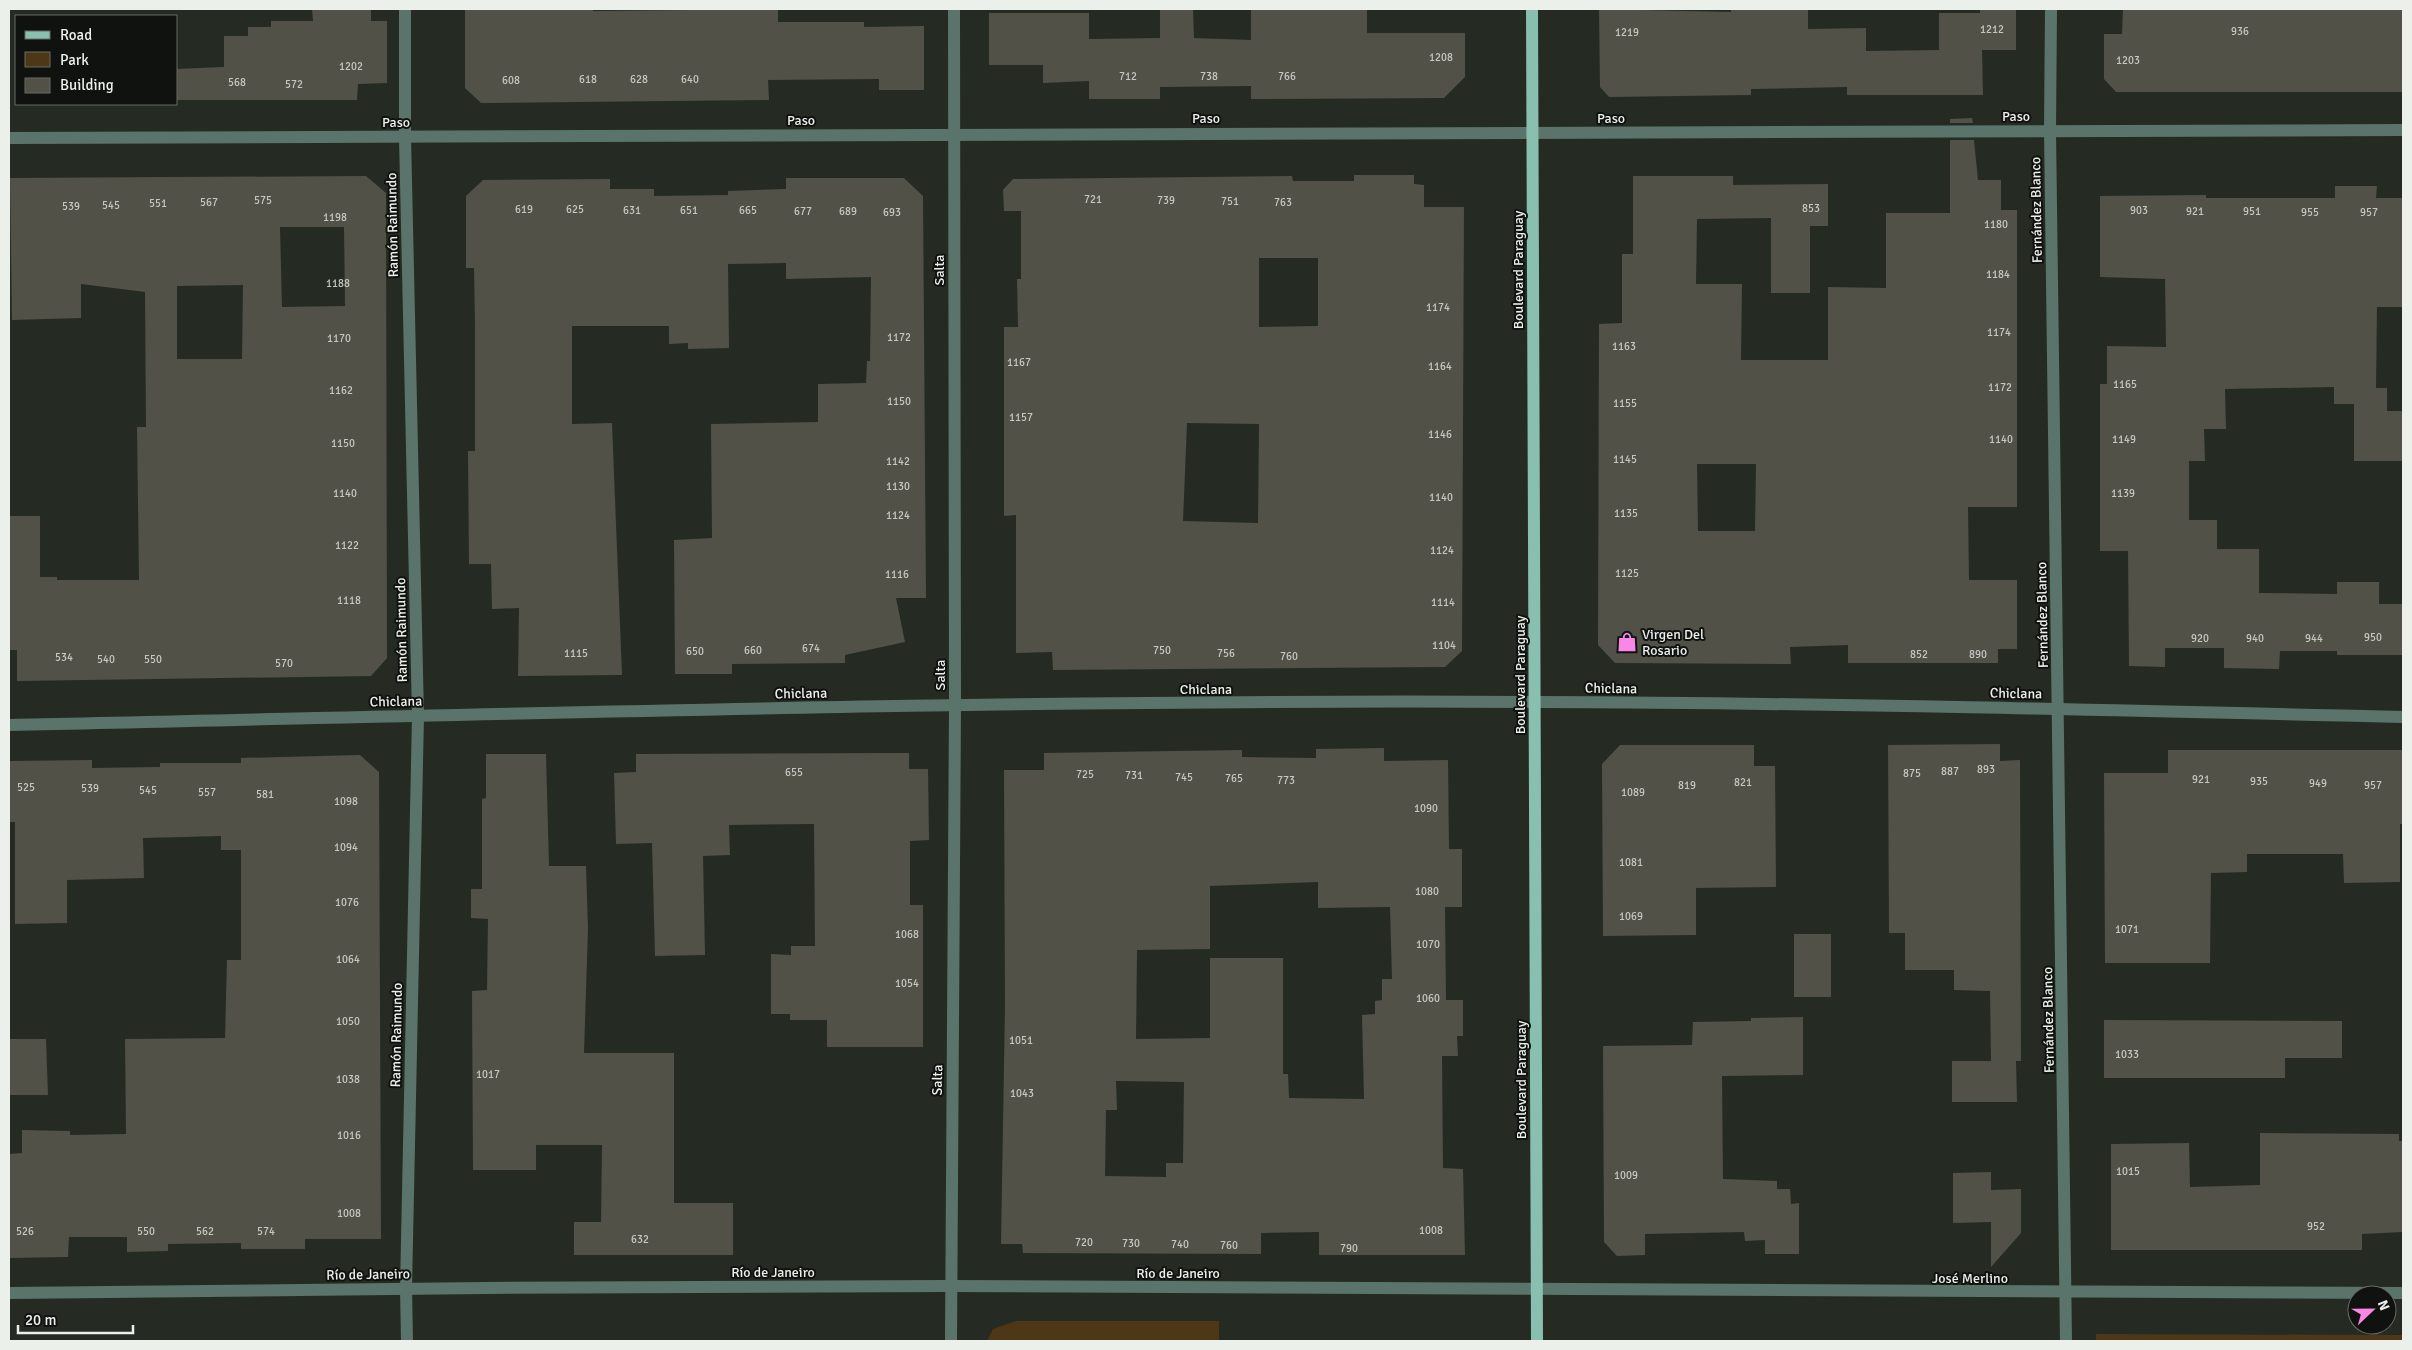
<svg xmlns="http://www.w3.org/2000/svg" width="2412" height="1350" viewBox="0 0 2412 1350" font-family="Signika,sans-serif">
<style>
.green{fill:#4e3716}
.building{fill:#515147;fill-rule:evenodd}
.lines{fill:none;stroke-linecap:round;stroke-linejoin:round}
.minor{stroke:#5a746b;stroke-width:12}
.major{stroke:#88bfae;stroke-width:12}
.labels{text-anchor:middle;stroke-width:4;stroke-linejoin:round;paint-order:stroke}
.number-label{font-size:11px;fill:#c5c8c2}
.street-label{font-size:14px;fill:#ecf0eb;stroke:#10120f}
.poi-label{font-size:14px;fill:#ecf0eb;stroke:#10120f;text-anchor:start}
</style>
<rect width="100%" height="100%" fill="#252b23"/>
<g class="green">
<path d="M1016 1321H1219V1341H987L993 1329Z"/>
<path d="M2096 1334 2403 1335V1341H2096Z"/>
</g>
<g class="building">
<path d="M312 9H371V21H387V83L358 84 357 100H176V69L224 67V36H248V27H271V21H313Z"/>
<path d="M465 9H593V11L778 9V22H864V27L924 26V90H879V79L768 80 769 100 481 103 465 88Z"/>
<path d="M1160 9H1193L1194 38 1251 40V9H1367V33H1465V77L1444 98 1251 99V86L1160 87V99H1089V81L1043 83V65H989V13H1089V39L1160 38Z"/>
<path d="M1599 9 1731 12V9H1808V29L1866 28V51L1939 50V13H1980V9H2016V50H1982L1983 95H1847V87L1751 89V95L1609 97 1600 87Z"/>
<path d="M2123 9H2403V92H2116L2104 79V34H2122Z"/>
<path d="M1972 118 1973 123H1950V119Z"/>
<path d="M1950 140H1974L1978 180H2001V210H2017V507H1968L1969 580H2017V649H1998V663H1848V645L1790 647 1791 664 1615 663 1598 645 1599 324 1622 323V254H1633V176H1733V185L1828 184V226H1810V293H1771V218L1697 219 1696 284H1742L1741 360H1828V287L1886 288V213H1950ZM1697 464H1756L1755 531H1698Z"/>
<path d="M1354 175H1414V184L1424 185V207H1464L1462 651 1445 667 1053 670 1052 652 1016 653V515L1004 516V327H1018L1017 279H1021V211H1004L1003 190 1013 179 1292 176 1293 181H1354ZM1259 258H1318V326L1259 327ZM1187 423 1259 424 1258 523 1183 521Z"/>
<path d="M366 176 386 193 387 658 371 676 17 681V650H9V516H40V577H57V580H139L137 427H146L145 292 81 284V318L12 320 10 178ZM280 227H344L345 306 282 307ZM243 285 242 359H177V286Z"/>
<path d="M786 178H904L923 196 926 598H896L905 642 845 655V663L732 664V674H675L674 540 712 538 711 424 818 422V384L866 383 867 361H870L871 277 786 279V263L728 264 729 348 688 349V343L669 344V326H572V424L612 423 622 675 518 676 519 608 492 609 491 564H469L468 451H475V326L474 268H466V196L483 180 610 179V189H654V196L728 195V191L786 189Z"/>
<path d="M2335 186H2377L2376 198H2403V307H2377L2376 388H2387V411H2403V461H2354V404H2334V387L2225 389 2226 429H2204L2205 461H2189V520H2217V549H2259V593L2337 594V582H2379V604H2403V655H2337V651H2280L2279 669 2224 668V648H2165V667L2129 666 2128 551H2100V384H2107V346L2166 347 2165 279 2100 277V196L2206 195V198H2335Z"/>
<path d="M2000 744V761L2020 760 2021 1061H2016L2017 1102H1952V1061H2009H1991L1990 991 1954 990V970H1905V933H1889L1888 745Z"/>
<path d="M1620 745H1754V766H1775L1776 887 1696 888V935L1603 936 1602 764Z"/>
<path d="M1384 748V761L1448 760 1449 849H1462V907H1445L1446 1000H1463V1036H1457L1458 1056H1442L1443 1168 1463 1169 1465 1255H1319V1232L1261 1233V1254L1023 1253 1022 1244H1001L1005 1005 1004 770H1044V753L1242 750V757L1316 758V749ZM1318 882V908L1390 907 1392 979H1382V1000L1375 1001V1014L1362 1015 1364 1099 1289 1098 1288 1074H1283V958H1210V1038L1136 1039 1137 950 1210 949V886ZM1116 1081 1184 1082 1183 1163H1166V1177L1105 1176 1106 1110H1117Z"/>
<path d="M2168 750H2403V824H2400V882L2344 883 2343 854H2247V872L2211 873 2210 963H2105L2104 773H2168Z"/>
<path d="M909 753V769H928L929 840 910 841V905H923V1047H827V1020H790V1014H771V954L791 955V946H815L814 824 729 825 730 855 703 856 705 955 655 956 652 843 616 844 614 773 636 772V754Z"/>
<path d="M486 754H546L549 866H586L588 929 584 1053H674V1203H733V1255H574V1222H601L602 1145H536V1170H473L472 991 487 990 488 919 471 918V889H482V799L486 798Z"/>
<path d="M360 755 379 772 381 1239H305V1249H241V1243L168 1244V1251L127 1252V1237H69L68 1257 9 1258V1154L22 1153V1130L70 1131V1135L126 1134 125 1039 225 1038 227 960H241V850H221V836L143 838 144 878 67 880V923L15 924V822H9V761L92 760V768L160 767V763H241V758Z"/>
<rect x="1794" y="934" width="37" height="63"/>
<path d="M1803 1017V1075L1722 1076 1723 1179 1777 1181V1189H1790L1791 1204 1799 1203V1254H1765V1240L1745 1241 1744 1232 1645 1234V1255L1617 1256 1604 1242 1603 1046 1692 1045 1693 1022 1751 1021V1018Z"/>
<path d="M2104 1020 2342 1021V1058H2285V1078H2104Z"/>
<path d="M9 1039H46L48 1095H9Z"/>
<path d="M2260 1133 2399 1134V1141H2403V1232L2362 1234V1250H2111V1144L2189 1143 2190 1187 2260 1185Z"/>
<path d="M1991 1172V1190L2021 1189V1233L1991 1267V1222L1953 1223V1173Z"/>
</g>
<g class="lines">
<g class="minor">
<path d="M405 9V137L418 716 406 1288 407 1341"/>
<path d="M2051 9 2050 130 2066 1341"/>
<path d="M9 138 2403 130"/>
<path d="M9 725C518 714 1028 699 1537 702 1826 703 2115 710 2403 717"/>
<path d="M9 1293C322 1289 634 1286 947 1286 1433 1286 1918 1293 2403 1293"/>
<path d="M951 1341 955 705 954 9"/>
</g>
<path class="major" d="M1532 9 1537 1341"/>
</g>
<defs>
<symbol id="shop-bare" viewBox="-9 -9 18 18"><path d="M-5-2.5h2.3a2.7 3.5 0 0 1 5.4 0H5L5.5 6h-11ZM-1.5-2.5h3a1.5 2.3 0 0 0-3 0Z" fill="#f987e8" stroke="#10120f" stroke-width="2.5" paint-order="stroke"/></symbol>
</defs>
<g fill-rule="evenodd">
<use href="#shop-bare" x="1613" y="628" width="28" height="28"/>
</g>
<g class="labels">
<g class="number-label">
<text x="1992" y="33">1212</text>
<text x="2240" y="35">936</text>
<text x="1627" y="36">1219</text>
<text x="1441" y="61">1208</text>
<text x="2128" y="64">1203</text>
<text x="351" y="70">1202</text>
<text x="1128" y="80">712</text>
<text x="1209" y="80">738</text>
<text x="1287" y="80">766</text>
<text x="588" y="83">618</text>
<text x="639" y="83">628</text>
<text x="690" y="83">640</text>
<text x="511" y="84">608</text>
<text x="237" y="86">568</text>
<text x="294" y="88">572</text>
<text x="1093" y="203">721</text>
<text x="263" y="204">575</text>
<text x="1166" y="204">739</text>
<text x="1230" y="205">751</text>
<text x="209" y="206">567</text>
<text x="1283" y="206">763</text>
<text x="158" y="207">551</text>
<text x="111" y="209">545</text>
<text x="71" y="210">539</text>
<text x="1811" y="212">853</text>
<text x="524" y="213">619</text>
<text x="575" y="213">625</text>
<text x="632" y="214">631</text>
<text x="689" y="214">651</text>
<text x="748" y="214">665</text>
<text x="2139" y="214">903</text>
<text x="803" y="215">677</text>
<text x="848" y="215">689</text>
<text x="2195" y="215">921</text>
<text x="2252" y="215">951</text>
<text x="892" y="216">693</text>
<text x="2310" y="216">955</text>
<text x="2369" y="216">957</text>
<text x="335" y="221">1198</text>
<text x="1996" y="228">1180</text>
<text x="1998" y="278">1184</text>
<text x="338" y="287">1188</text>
<text x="1438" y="311">1174</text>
<text x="1999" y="336">1174</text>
<text x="899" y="341">1172</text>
<text x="339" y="342">1170</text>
<text x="1624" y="350">1163</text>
<text x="1019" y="366">1167</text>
<text x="1440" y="370">1164</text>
<text x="2125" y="388">1165</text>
<text x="2000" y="391">1172</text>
<text x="341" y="394">1162</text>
<text x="899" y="405">1150</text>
<text x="1625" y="407">1155</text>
<text x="1021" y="421">1157</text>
<text x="1440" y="438">1146</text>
<text x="2001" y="443">1140</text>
<text x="2124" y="443">1149</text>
<text x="343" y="447">1150</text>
<text x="1625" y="463">1145</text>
<text x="898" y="465">1142</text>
<text x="898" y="490">1130</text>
<text x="345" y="497">1140</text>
<text x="2123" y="497">1139</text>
<text x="1441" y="501">1140</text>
<text x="1626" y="517">1135</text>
<text x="898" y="519">1124</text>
<text x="347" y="549">1122</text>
<text x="1442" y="554">1124</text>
<text x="1627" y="577">1125</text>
<text x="897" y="578">1116</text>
<text x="349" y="604">1118</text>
<text x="1443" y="606">1114</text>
<text x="2373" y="641">950</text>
<text x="2200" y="642">920</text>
<text x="2255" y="642">940</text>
<text x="2314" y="642">944</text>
<text x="1444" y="649">1104</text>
<text x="811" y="652">674</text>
<text x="753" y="654">660</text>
<text x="1162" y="654">750</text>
<text x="695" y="655">650</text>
<text x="576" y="657">1115</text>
<text x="1226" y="657">756</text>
<text x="1919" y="658">852</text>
<text x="1978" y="658">890</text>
<text x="1289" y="660">760</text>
<text x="64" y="661">534</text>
<text x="106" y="663">540</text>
<text x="153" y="663">550</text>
<text x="284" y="667">570</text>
<text x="1986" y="773">893</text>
<text x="1950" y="775">887</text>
<text x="794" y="776">655</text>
<text x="1912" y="777">875</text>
<text x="1085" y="778">725</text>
<text x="1134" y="779">731</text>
<text x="1184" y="781">745</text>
<text x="1234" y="782">765</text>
<text x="2201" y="783">921</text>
<text x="1286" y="784">773</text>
<text x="2259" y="785">935</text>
<text x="1743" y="786">821</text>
<text x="2318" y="787">949</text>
<text x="1687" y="789">819</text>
<text x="2373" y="789">957</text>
<text x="26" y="791">525</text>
<text x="90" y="792">539</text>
<text x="148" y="794">545</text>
<text x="207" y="796">557</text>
<text x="1633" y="796">1089</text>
<text x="265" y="798">581</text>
<text x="346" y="805">1098</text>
<text x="1426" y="812">1090</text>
<text x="346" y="851">1094</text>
<text x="1631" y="866">1081</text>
<text x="1427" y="895">1080</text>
<text x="347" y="906">1076</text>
<text x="1631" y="920">1069</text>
<text x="2127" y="933">1071</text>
<text x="907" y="938">1068</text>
<text x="1428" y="948">1070</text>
<text x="348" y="963">1064</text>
<text x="907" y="987">1054</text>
<text x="1428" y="1002">1060</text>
<text x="348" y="1025">1050</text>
<text x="1021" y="1044">1051</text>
<text x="2127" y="1058">1033</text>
<text x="488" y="1078">1017</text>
<text x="348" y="1083">1038</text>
<text x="1022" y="1097">1043</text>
<text x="349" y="1139">1016</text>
<text x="2128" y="1175">1015</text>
<text x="1626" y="1179">1009</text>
<text x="349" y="1217">1008</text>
<text x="2316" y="1230">952</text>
<text x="1431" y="1234">1008</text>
<text x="25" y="1235">526</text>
<text x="146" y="1235">550</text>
<text x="205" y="1235">562</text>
<text x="266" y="1235">574</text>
<text x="640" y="1243">632</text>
<text x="1084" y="1246">720</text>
<text x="1131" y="1247">730</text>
<text x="1180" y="1248">740</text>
<text x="1229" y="1249">760</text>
<text x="1349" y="1252">790</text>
</g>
<g class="street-label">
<text x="2016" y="121">Paso</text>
<text x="1206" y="123">Paso</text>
<text x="1611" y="123">Paso</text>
<text x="801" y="125">Paso</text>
<text x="396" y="127">Paso</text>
<text transform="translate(2036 210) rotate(-91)" y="5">Fernández Blanco</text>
<text transform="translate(392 225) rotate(-91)" y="5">Ramón Raimundo</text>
<text transform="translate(939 270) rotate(-90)" y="5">Salta</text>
<text transform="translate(1518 270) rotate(-90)" y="5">Boulevard Paraguay</text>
<text transform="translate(2042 615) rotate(-91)" y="5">Fernández Blanco</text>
<text transform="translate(401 630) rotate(-91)" y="5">Ramón Raimundo</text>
<text transform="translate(940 675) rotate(-90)" y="5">Salta</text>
<text transform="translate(1520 675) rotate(-90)" y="5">Boulevard Paraguay</text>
<text transform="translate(1611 688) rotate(1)" y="5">Chiclana</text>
<text x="1206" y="694">Chiclana</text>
<text transform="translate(801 693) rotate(-1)" y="5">Chiclana</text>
<text transform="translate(2016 693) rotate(1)" y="5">Chiclana</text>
<text transform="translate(396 701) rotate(-1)" y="5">Chiclana</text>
<text transform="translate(2048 1020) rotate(-91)" y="5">Fernández Blanco</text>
<text transform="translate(396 1035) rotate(-89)" y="5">Ramón Raimundo</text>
<text transform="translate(937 1080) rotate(-89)" y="5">Salta</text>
<text transform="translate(1521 1080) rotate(-90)" y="5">Boulevard Paraguay</text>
<text x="773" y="1277">Río de Janeiro</text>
<text x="1178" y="1278">Río de Janeiro</text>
<text transform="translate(368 1274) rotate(-1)" y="5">Río de Janeiro</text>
<text x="1970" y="1283">José Merlino</text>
</g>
<g class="poi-label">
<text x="1642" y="639">Virgen Del<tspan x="1642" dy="16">Rosario</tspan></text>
</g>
</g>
<rect width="2412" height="1350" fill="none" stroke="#ecf0eb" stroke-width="20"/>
<rect x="15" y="15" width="162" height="90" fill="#10120f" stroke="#686b67"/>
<rect x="25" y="31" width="25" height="8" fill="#88bfae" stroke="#686b67"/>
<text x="60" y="40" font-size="15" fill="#ecf0eb">Road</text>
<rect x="25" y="52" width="25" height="15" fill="#4e3716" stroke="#686b67"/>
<text x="60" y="65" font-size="15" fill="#ecf0eb">Park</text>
<rect x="25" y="78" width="25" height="15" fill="#515147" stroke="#686b67"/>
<text x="60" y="90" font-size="15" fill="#ecf0eb">Building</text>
<g transform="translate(2372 1310) rotate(68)"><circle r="24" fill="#10120f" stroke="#686b67"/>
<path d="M0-4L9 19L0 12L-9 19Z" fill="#f987e8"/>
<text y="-8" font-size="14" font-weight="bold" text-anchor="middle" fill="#ecf0eb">N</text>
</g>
<path d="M18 1325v8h115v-8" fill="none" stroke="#ecf0eb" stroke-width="2.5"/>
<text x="25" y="1325" font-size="15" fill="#ecf0eb" stroke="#10120f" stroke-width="4" paint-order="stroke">20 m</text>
</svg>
